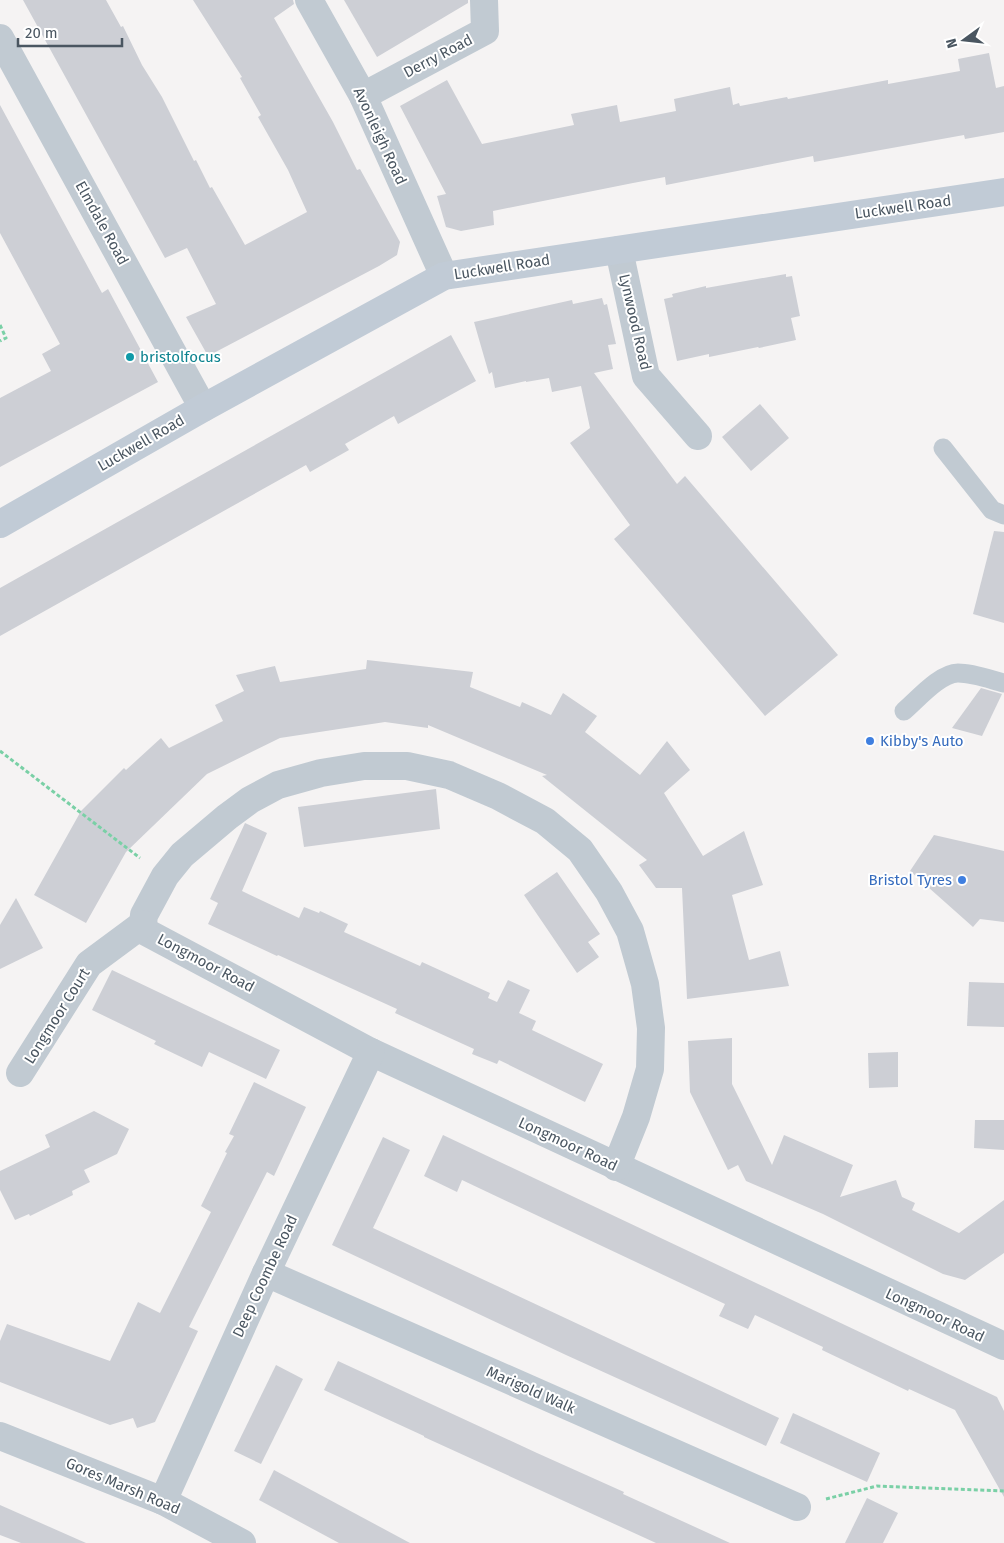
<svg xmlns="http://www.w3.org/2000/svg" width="1004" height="1543" viewBox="0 0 1004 1543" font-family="'Fira Sans',sans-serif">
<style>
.building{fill:#cdcfd5}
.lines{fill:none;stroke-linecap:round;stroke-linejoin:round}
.path{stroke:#7ad0a6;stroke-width:3;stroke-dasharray:4 2.5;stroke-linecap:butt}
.lane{stroke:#c1cad2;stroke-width:19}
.street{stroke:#c1cad2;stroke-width:28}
.secondary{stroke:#c1cbd6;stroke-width:28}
.culture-dot{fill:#0f9aa8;stroke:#fff;stroke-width:2}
.shop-dot{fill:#3f7fe0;stroke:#fff;stroke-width:2}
.labels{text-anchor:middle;stroke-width:4;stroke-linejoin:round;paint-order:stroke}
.street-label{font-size:15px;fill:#4a5661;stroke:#fff}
.culture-label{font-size:15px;fill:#0d838f;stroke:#fff;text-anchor:start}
.shop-label{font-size:15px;fill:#366cbe;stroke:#fff;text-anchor:start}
</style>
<rect width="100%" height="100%" fill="#f5f3f3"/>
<g class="building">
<path d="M23 0H106L121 27 123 26 142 65 162 97 194 161 196 160 210 188 212 187 245 245 307 212 288 170 258 117 261 115 240 78 242 77 193 0H293L294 4 274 18 333 122 357 170 360 169 400 242 397 255 379 266 208 356 186 317 216 304 187 248 165 258Z"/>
<path d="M344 0H468V3L377 57Z"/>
<path d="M989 53 996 88 1004 86V132L965 139 964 135 814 162 813 156 666 185 665 177 633 183 493 211 494 225 461 231 446 227 437 196 446 194 400 106 447 80 482 144 574 125 571 114 617 105 620 122 676 111 674 99 730 87 733 105 739 103 740 106 787 97 788 99 888 80V84L960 71 958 59Z"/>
<path d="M0 105 102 293 108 289 158 382 0 467V398L51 371 42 354 60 344 0 233Z"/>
<path d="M786 274V277L792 276 800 316 791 318 796 340 759 348 758 347 709 357V354L677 361 664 299 673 297 672 294 706 286V288Z"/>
<path d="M602 298 604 305 607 304 616 344 608 345 613 369 594 373 677 484 685 476 838 655 765 716 614 539 630 525 570 443 590 428 581 386 552 392 549 378 526 382V381L495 388 492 372 489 374 474 322 572 300 573 304Z"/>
<path d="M451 335 476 381 398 424 394 416 345 444 349 450 310 472 306 465 0 636V588Z"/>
<path d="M760 404 789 438 751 471 722 437Z"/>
<path d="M994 531 1004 532V623L973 614Z"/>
<path d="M367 660 473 672 470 687 520 707 522 702 551 715 563 693 597 716 585 732 640 775 667 741 690 770 664 793 703 856 744 831 763 885 732 895 749 960 780 951 789 986 687 999 682 888H656L639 865 647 860 542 776 547 775 428 725V728L385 722 280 738 207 774 126 852 86 923 34 895 81 811 124 768 126 770 161 738 169 748 223 721 215 705 244 691 236 675 275 666 280 682 366 669Z"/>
<path d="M981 688 1002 694 982 736 952 728Z"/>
<path d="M436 789 440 829 304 847 298 807Z"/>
<path d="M245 823 267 833 242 891 299 918 304 907 319 913 320 911 348 924 344 932 420 966 422 962 490 993 488 998 497 1002 508 980 530 990 519 1013 536 1021 532 1030 603 1064 585 1102 499 1060 497 1064 472 1054 474 1049 395 1013 397 1009 278 955 277 956 208 924 218 903 210 899Z"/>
<path d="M934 835 1004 851V922L980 919 973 927 910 871Z"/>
<path d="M557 872 600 934 588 942 599 957 577 973 524 895Z"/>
<path d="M16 898 43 948 0 969V925Z"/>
<path d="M112 970 280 1050 266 1079 209 1052 202 1067 154 1044 156 1041 92 1010Z"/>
<path d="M969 982 1004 983V1027L967 1026Z"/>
<path d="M732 1038V1084L772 1165 784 1135 853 1165 840 1197 896 1180 902 1197 915 1203 912 1210 959 1233 1004 1200V1253L965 1280 943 1274 823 1214 746 1181 738 1165 728 1170 690 1092 688 1041Z"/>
<path d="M898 1052V1087L869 1088 868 1053Z"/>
<path d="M254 1082 306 1107 274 1176 267 1172 189 1327 198 1331 155 1422 137 1428 133 1418 110 1425 0 1382V1341L7 1324 110 1361 138 1302 160 1313 211 1212 201 1206 227 1153 225 1152 234 1136 229 1134Z"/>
<path d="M94 1111 129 1129 117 1154 84 1170 90 1182 72 1191 73 1195 30 1216 29 1214 15 1220 0 1190V1171L50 1147 45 1135Z"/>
<path d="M975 1120H1004V1150L974 1148Z"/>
<path d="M443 1135 997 1397 1004 1411V1497L955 1410 909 1389 908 1391 822 1350 823 1347 755 1315 748 1329 719 1316 725 1304 462 1180 457 1192 424 1176Z"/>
<path d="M383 1137 410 1150 373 1228 779 1418 766 1446 566 1355 332 1245Z"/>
<path d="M338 1361 537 1453 624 1492 623 1494 730 1543H656L424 1437V1436L324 1390Z"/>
<path d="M276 1365 303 1379 261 1464 234 1451Z"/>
<path d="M793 1413 880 1453 867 1482 780 1443Z"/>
<path d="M274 1470 410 1543H339L259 1500Z"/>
<path d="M867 1498 898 1513 883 1543H845Z"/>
<path d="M0 1505 86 1543H21L0 1535Z"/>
</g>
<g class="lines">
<g class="path">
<path d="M0 325 6 338 0 341"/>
<path d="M0 751 140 858"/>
<path d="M826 1499 877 1486 1004 1491"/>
</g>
<g class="lane">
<path d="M943 448 992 510 1004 515"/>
<path d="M904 711C917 700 940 673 958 673 973 673 989 679 1004 683"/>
</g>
<g class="street">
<path d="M309 0 363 96 444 276"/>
<path d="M0 38 203 408"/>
<path d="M363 96 485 31 484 0"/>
<path d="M619 250 646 376 698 436"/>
<path d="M143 924 146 932 371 1052 1004 1346"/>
<path d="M143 924 144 915 165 876 182 855 227 817 250 800 278 785 321 773 364 766H407L449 775 498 796 545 821 580 850 609 892 630 931 645 984 651 1028 650 1069 636 1117 616 1167"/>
<path d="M20 1073 89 964 143 924"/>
<path d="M266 1273 797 1507"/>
<path d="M0 1436 163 1501 242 1543"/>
<path d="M163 1501 266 1273 371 1052"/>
</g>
<path class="secondary" d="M0 524 203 408 444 276 1004 192"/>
</g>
<circle class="culture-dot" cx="130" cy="357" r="5"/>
<g class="shop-dot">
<circle cx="870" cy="741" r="5"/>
<circle cx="962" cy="880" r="5"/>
</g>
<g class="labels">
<g class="street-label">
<text transform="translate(438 56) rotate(-28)" y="5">Derry Road</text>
<text transform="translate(380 136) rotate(65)" y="5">Avonleigh Road</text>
<text transform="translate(903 207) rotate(-8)" y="5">Luckwell Road</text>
<text transform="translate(102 223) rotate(61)" y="5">Elmdale Road</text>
<text transform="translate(502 267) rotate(-9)" y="5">Luckwell Road</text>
<text transform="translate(635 322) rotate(77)" y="5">Lynwood Road</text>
<text transform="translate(141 443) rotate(-30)" y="5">Luckwell Road</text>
<text transform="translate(206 963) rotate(28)" y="5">Longmoor Road</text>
<text transform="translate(57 1016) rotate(-58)" y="5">Longmoor Court</text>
<text transform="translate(568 1144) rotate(25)" y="5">Longmoor Road</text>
<text transform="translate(265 1276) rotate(-65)" y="5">Deep Coombe Road</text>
<text transform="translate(935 1315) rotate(25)" y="5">Longmoor Road</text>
<text transform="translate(531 1390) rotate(24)" y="5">Marigold Walk</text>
<text transform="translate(123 1486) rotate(23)" y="5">Gores Marsh Road</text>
</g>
<g class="culture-label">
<text x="140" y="362">bristolfocus</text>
</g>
<g class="shop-label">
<text x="880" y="746">Kibby's Auto</text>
<text x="952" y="885" text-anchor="end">Bristol Tyres</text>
</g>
</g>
<g transform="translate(964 40) rotate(255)" stroke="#ffffff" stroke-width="4" paint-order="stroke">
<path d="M0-4L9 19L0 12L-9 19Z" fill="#4a5661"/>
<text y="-8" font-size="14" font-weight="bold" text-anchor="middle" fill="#4a5661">N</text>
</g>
<path d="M18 38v8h104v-8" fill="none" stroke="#4a5661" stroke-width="2.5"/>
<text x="25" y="38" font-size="15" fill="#4a5661" stroke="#ffffff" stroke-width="4" paint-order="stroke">20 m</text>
</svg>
